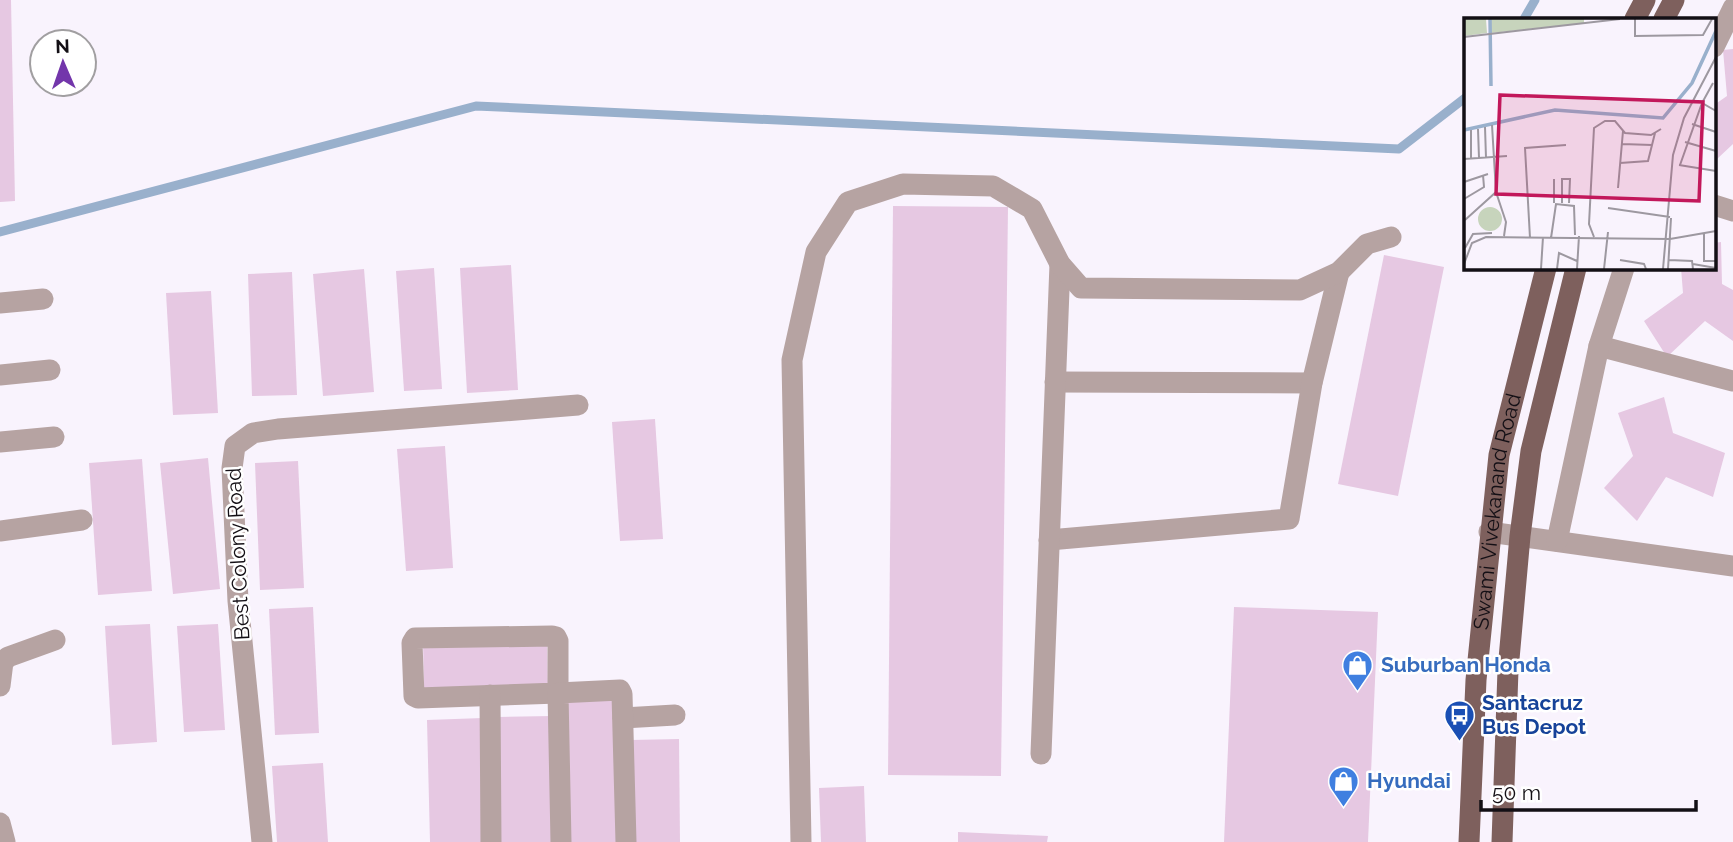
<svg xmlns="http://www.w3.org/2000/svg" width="1733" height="842" viewBox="0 0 1733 842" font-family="Raleway,sans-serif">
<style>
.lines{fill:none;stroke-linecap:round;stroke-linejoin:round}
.stream{stroke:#99b0cc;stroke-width:9}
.building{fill:#e6c8e2}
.minor{stroke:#b6a3a2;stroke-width:21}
.major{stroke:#7e605d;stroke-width:21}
.labels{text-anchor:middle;stroke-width:5;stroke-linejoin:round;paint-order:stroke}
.street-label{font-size:21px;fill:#130f15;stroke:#fff}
.shop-label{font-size:21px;font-weight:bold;fill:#366cbe;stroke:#fff;text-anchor:start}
.transit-label{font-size:21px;font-weight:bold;fill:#164399;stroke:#fff;text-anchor:start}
.inset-river{fill:none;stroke:#99b0cc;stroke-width:3.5}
.inset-road{fill:none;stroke:#9d98a0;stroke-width:2}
.view{fill:#c2185b;fill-opacity:0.15;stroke:#c2185b;stroke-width:3.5}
.inset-edge{fill:none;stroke:#130f15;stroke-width:3.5}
</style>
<rect width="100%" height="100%" fill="#f9f3fd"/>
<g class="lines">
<g class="stream">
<path d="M1524 19 1535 0"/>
<path d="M0 232 476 106 1399 149 1465 98"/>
</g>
</g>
<g class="building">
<path d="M0 0H11L15 201 0 202Z"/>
<path d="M1733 49V144L1717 159 1714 154V105L1727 96 1723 50Z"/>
<path d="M893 206 1008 207 1001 776 888 775Z"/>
<path d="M1721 242 1722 284 1733 290V341L1705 321 1667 357 1644 321 1683 293 1681 268H1714V243Z"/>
<path d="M1384 255 1444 267 1398 496 1338 484Z"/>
<path d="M511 265 518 390 467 393 460 268Z"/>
<path d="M434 268 442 389 404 391 396 271Z"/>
<path d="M364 269 374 392 323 396 313 274Z"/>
<path d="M292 272 297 395 252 396 248 274Z"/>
<path d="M211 291 218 413 173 415 166 293Z"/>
<path d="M1664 397 1673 433 1725 453 1713 497 1666 477 1637 521 1604 488 1633 456 1618 413Z"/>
<path d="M655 419 663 539 620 541 612 422Z"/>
<path d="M445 446 453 568 406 571 397 449Z"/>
<path d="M208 458 220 589 173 594 160 463Z"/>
<path d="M142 459 152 591 98 595 89 463Z"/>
<path d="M298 461 304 588 260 590 255 463Z"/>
<path d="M313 607 319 733 275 735 269 609Z"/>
<path d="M1234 607 1378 612 1368 842H1224Z"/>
<path d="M150 624 157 742 112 745 105 626Z"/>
<path d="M218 624 225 730 184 732 177 626Z"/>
<path d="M547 639 548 688 424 690 423 641Z"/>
<path d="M616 699 618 842H566L564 700Z"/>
<path d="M552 716 554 842H500L498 717Z"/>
<path d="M483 718 486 842H430L427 720Z"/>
<path d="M679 739 680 842H632L631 740Z"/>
<path d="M323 763 328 842H277L272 766Z"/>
<path d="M864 786 866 842H821L819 788Z"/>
<path d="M958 832 1048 836 1047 842H958Z"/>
</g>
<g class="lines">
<g class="minor">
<path d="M1714 47 1733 8"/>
<path d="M1714 205 1733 211"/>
<path d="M0 303 43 299"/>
<path d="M1599 346 1733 381"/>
<path d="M0 375 50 370"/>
<path d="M1055 382 1312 383"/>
<path d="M0 442 54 437"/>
<path d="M0 531 82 520"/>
<path d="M1489 532 1733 566"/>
<path d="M1049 540 1289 519 1312 383 1339 272"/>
<path d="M1557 541 1599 346 1624 268"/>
<path d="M552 636 556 637 558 641V693L418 698 414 696 412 643 415 638Z"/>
<path d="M0 686 3 662 8 657 55 640"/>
<path d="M490 695 491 842"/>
<path d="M623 718 675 715"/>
<path d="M1041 754 1060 264"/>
<path d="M0 823 5 842"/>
<path d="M262 842 238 601 232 468 235 446 253 433 278 429 578 405"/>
<path d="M561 842 558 693 620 690 622 694 626 842"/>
<path d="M801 842 792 360 816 252 848 202 903 184 993 186 1032 209 1060 264 1081 288 1300 290 1339 272 1367 244 1391 237"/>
</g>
<g class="major">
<path d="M1635 19 1645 0"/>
<path d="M1664 19 1674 0"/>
<path id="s1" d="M1469 842 1476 680 1499 455 1546 268"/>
<path d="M1502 842 1508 670 1520 536 1531 451 1576 268"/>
</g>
</g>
<defs>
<symbol id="shop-pin" viewBox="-11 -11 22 30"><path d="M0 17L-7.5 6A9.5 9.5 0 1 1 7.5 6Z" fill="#3f7fe0" stroke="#fff"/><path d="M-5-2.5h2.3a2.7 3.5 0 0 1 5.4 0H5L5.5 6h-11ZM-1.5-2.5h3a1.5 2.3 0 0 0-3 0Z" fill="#fff"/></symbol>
<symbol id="bus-pin" viewBox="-11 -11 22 30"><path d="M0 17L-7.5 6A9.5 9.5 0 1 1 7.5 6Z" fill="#1a4fb4" stroke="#fff"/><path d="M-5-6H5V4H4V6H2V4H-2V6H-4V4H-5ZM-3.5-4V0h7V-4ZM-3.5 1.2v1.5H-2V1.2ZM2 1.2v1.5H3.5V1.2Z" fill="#fff"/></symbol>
</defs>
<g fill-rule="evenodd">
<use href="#shop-pin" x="1340" y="648" width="35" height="47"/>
<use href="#bus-pin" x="1442" y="698" width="35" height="47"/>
<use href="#shop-pin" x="1326" y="764" width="35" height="47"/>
</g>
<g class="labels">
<g class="street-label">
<text dy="7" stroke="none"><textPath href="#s1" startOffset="332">Swami Vivekanand Road</textPath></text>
<text transform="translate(238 554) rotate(-93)" y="7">Best Colony Road</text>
</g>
<g class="shop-label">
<text x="1381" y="672">Suburban Honda</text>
<text x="1367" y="788">Hyundai</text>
</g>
<g class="transit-label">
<text x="1482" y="710">Santacruz<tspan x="1482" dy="24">Bus Depot</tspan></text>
</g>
</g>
<g transform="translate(1464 18)">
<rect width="252" height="252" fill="#f9f3fd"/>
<path d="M0 1H22L23 15 0 18ZM27 1H120V5L27 15ZM14 201a12 12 0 1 1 24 0a12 12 0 1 1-24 0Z" fill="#c7d4bc"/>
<path class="inset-river" d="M26 1 27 68M0 112 91 92 199 100 228 65 252 13"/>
<path class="inset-road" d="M171 1V18L239 17 248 1M0 19 156 1M238 85 249 65M228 106 252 114M21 109 22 140M14 111 15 140M7 112V141M221 124 252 133M158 126 188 127M0 141 43 138M156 145 184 143 191 115M215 147 252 153M216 147 238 85 252 93M0 164 24 156M154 170 159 113M32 174 42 204 40 218M0 181 20 169 19 157M90 185V161M98 185V161H106L105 185M144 190 206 199M1 202 32 174 28 107M240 216V243H252M130 219 125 206 130 110 141 103H151L161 115 187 117 197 111M66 220 61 130 102 127M87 220 92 186 110 188 111 217M1 230 9 216 28 215M156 242 180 246 182 251M205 242 228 243 229 251M0 246 8 225 22 219 206 221 252 213M229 246 252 250M77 251 79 219M93 251 95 235 113 243M113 251 115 218M140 251 144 214M199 251 209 137 220 100 252 39M204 251 207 200"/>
<path class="view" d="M36 77 239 84 235 183 32 176Z"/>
<rect width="252" height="252" class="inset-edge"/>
</g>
<g transform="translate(63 63) rotate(358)"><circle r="33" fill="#ffffff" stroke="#a19fa1" stroke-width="2"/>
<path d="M0-5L12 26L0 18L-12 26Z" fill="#7336ab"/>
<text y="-10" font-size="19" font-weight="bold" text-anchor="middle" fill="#130f15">N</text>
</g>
<path d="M1481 800v10h215v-10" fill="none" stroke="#130f15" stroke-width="3.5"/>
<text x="1492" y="800" font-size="21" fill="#130f15" stroke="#ffffff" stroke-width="5" paint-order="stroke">50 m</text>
</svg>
